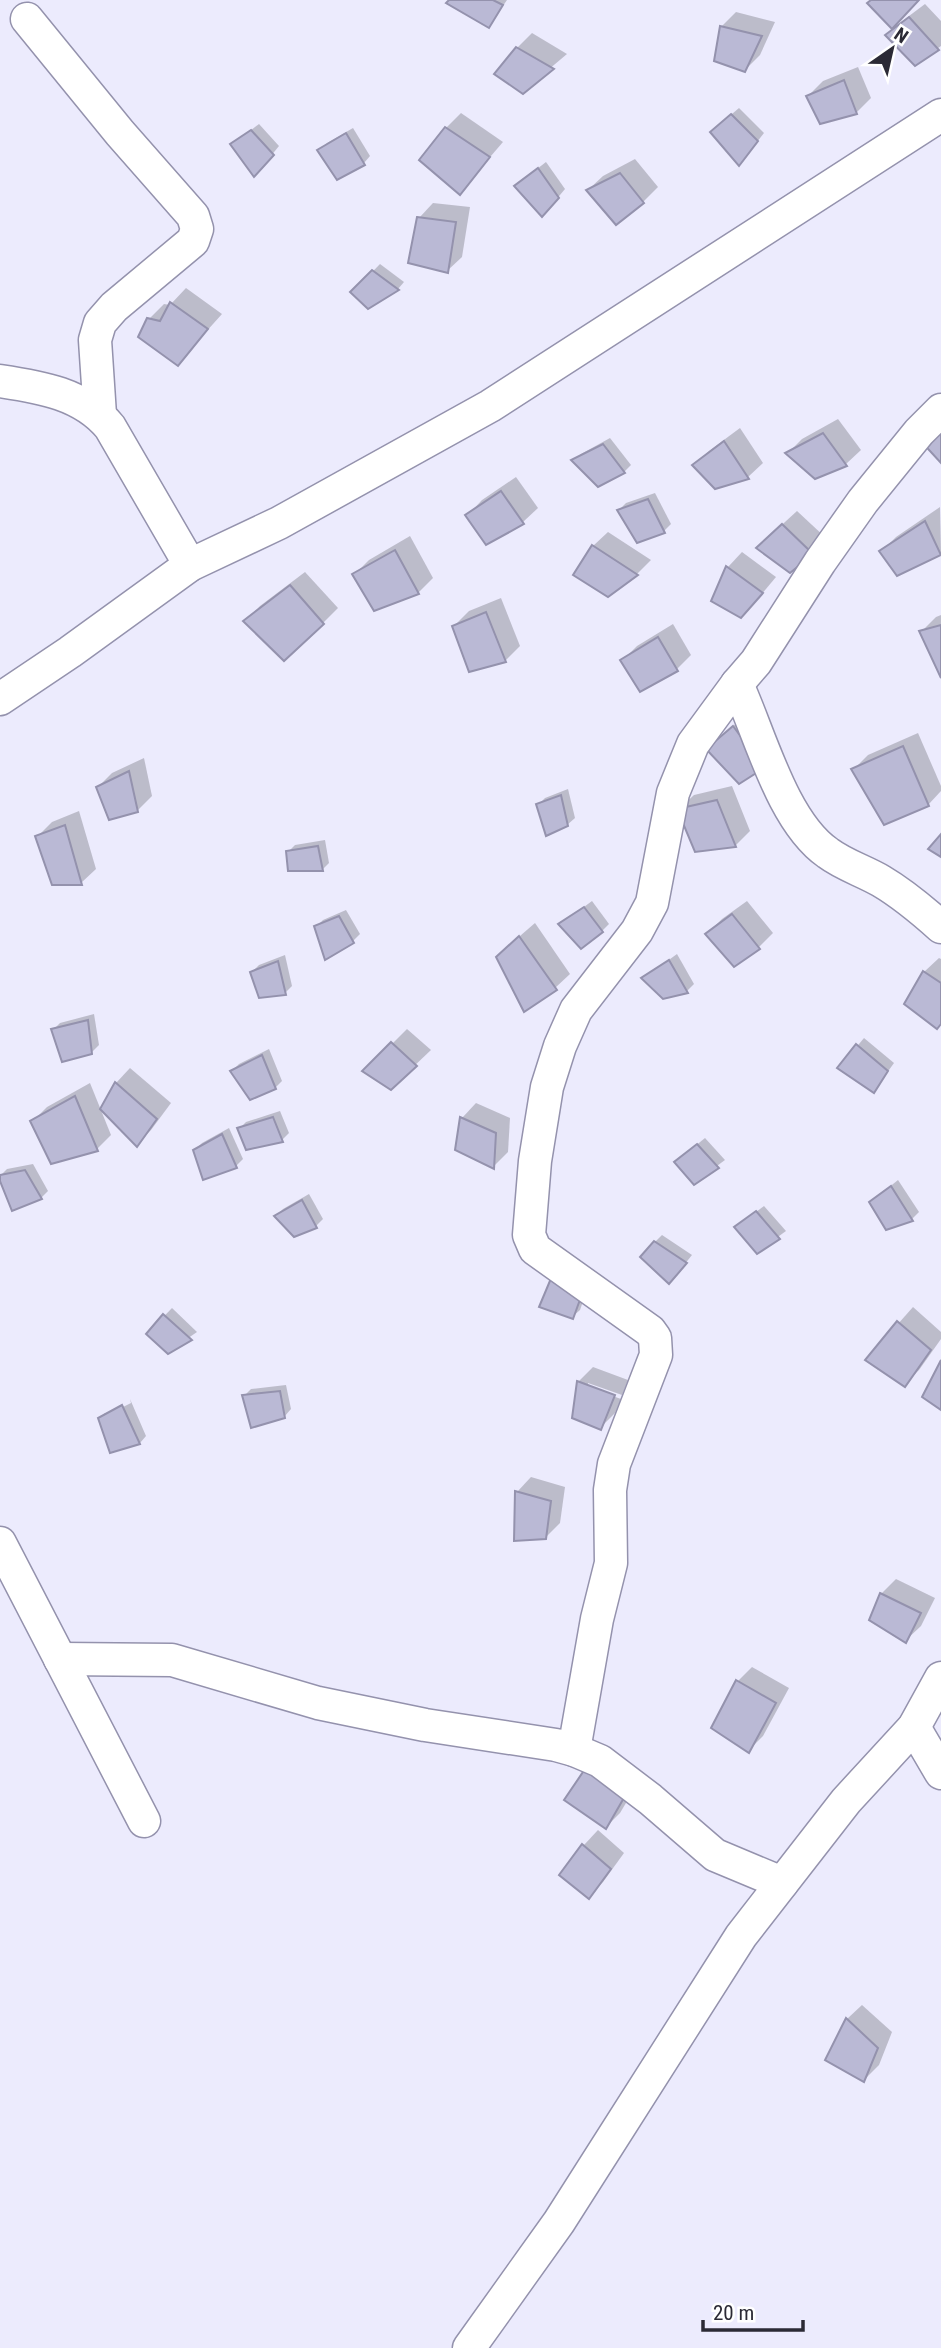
<svg xmlns="http://www.w3.org/2000/svg" width="941" height="2348" viewBox="0 0 941 2348" font-family="'Roboto Condensed',sans-serif">
<style>
.shadow{fill:#0003}
.building{fill:#bab9d5;stroke:#9492ad;stroke-width:2}
.lines{fill:none;stroke-linecap:round;stroke-linejoin:round}
.minor-casing{stroke:#9492ad;stroke-width:35}
.minor{stroke:#fff;stroke-width:32}
</style>
<rect width="100%" height="100%" fill="#ecebfd"/>
<g class="shadow">
<path d="M451 0H507L489 26Z"/>
<path d="M873 0H918L895 23 897 25 925 4 941 21V46L915 64 894 29 870 3Z"/>
<path d="M736 12 775 22 760 55 745 70 716 60 722 26Z"/>
<path d="M532 33 567 54 523 91 517 48Z"/>
<path d="M858 67 871 98 856 113 808 96 823 81Z"/>
<path d="M739 108 764 133 746 156 719 125Z"/>
<path d="M461 113 503 142 460 192 446 128Z"/>
<path d="M259 124 279 146 261 168 233 144Z"/>
<path d="M353 128 370 156 364 163 320 150 327 143Z"/>
<path d="M635 159 658 187 643 202 616 222 588 190 603 176Z"/>
<path d="M546 162 565 189 549 208 524 179Z"/>
<path d="M433 203 470 207 462 257 447 271 419 218Z"/>
<path d="M380 264 404 282 398 289 368 307 353 292Z"/>
<path d="M186 288 222 314 178 363 149 319 164 304 170 305Z"/>
<path d="M838 419 861 450 846 464 815 477 788 453 802 439Z"/>
<path d="M740 428 763 463 748 477 716 487 695 465 709 451Z"/>
<path d="M610 438 631 465 624 472 598 485 574 460 581 454Z"/>
<path d="M516 477 538 508 523 522 487 542 468 515 482 500Z"/>
<path d="M655 493 671 524 664 531 637 541 619 510 626 503Z"/>
<path d="M940 507 941 553 897 574 882 551 896 537Z"/>
<path d="M797 511 826 538 811 553 773 533Z"/>
<path d="M608 532 651 560 637 574 608 595 593 546Z"/>
<path d="M410 536 433 578 418 593 375 609 354 575 369 560Z"/>
<path d="M742 552 776 577 756 601 713 600 728 567Z"/>
<path d="M305 572 338 608 323 623 246 621 260 606Z"/>
<path d="M501 598 520 646 505 661 454 626 469 611Z"/>
<path d="M941 615V674L922 631 936 617Z"/>
<path d="M673 624 691 655 677 669 623 660 637 646Z"/>
<path d="M748 713 778 752 723 735Z"/>
<path d="M918 733 941 786V791L928 805 854 769 868 755Z"/>
<path d="M144 758 152 796 137 811 98 787 112 773Z"/>
<path d="M732 786 750 831 735 846 679 809 694 795Z"/>
<path d="M568 789 575 818 567 825 538 805 545 798Z"/>
<path d="M79 811 96 869 81 883 37 837 52 822Z"/>
<path d="M325 840 329 863 322 870 288 852 295 845Z"/>
<path d="M592 901 609 924 602 931 561 924Z"/>
<path d="M747 901 773 933 758 948 707 934 722 919Z"/>
<path d="M346 910 360 934 353 941 326 958 316 927 323 920Z"/>
<path d="M535 923 570 974 555 988 513 942Z"/>
<path d="M677 954 694 984 687 991 644 978Z"/>
<path d="M285 955 292 986 285 993 252 972 259 965Z"/>
<path d="M939 958 941 959V1023L924 972Z"/>
<path d="M94 1014 99 1045 91 1053 53 1030 60 1023Z"/>
<path d="M407 1029 431 1050 391 1088 365 1071Z"/>
<path d="M864 1038 894 1063 874 1091 839 1068Z"/>
<path d="M269 1049 282 1081 275 1088 232 1071 239 1064Z"/>
<path d="M130 1068 171 1103 151 1130 137 1144 116 1083Z"/>
<path d="M90 1083 111 1135 97 1149 32 1122 47 1107Z"/>
<path d="M476 1103 510 1118 508 1152 493 1167 457 1149 462 1118Z"/>
<path d="M280 1111 289 1133 282 1140 239 1129 246 1122Z"/>
<path d="M229 1128 243 1159 236 1166 195 1150 202 1143Z"/>
<path d="M705 1138 725 1160 694 1183 683 1156Z"/>
<path d="M33 1164 48 1191 41 1198 0 1176 7 1169Z"/>
<path d="M898 1180 919 1212 912 1219 871 1202Z"/>
<path d="M309 1194 323 1219 316 1226 294 1235 276 1216 283 1209Z"/>
<path d="M764 1206 786 1231 757 1252 736 1227Z"/>
<path d="M662 1235 692 1255 676 1275 655 1242Z"/>
<path d="M560 1270 588 1287 580 1310 572 1317Z"/>
<path d="M913 1307 941 1332V1339L919 1370 904 1384 867 1359Z"/>
<path d="M172 1308 197 1332 168 1352 148 1333Z"/>
<path d="M593 1367 628 1380 622 1395 588 1383V1387L621 1399 615 1413 600 1428 578 1382Z"/>
<path d="M286 1385 291 1409 284 1417 244 1396 251 1389Z"/>
<path d="M130 1399 146 1436 140 1443 111 1450 100 1418 105 1413V1416L131 1403Z"/>
<path d="M531 1477 565 1487 560 1523 545 1538 516 1540 517 1492Z"/>
<path d="M896 1579 935 1598 921 1626 906 1640 881 1594Z"/>
<path d="M752 1667 789 1688 763 1736 748 1751 738 1681Z"/>
<path d="M587 1770 639 1781 620 1813 606 1827Z"/>
<path d="M598 1830 624 1853 603 1882 588 1897 562 1874 584 1845Z"/>
<path d="M862 2005 892 2032 879 2065 864 2080 827 2059 847 2019Z"/>
</g>
<g class="building">
<path d="M449 0H493L503 5 489 28 446 3Z"/>
<path d="M871 0H919L892 29 867 3Z"/>
<path d="M909 17 939 50 915 66 885 35Z"/>
<path d="M720 26 762 36 745 72 714 61Z"/>
<path d="M516 47 554 69 523 94 494 74Z"/>
<path d="M844 80 857 114 820 124 806 96Z"/>
<path d="M731 114 758 141 739 166 710 132Z"/>
<path d="M445 127 490 157 460 195 419 160Z"/>
<path d="M251 130 274 155 254 177 230 144Z"/>
<path d="M346 133 365 165 337 180 317 150Z"/>
<path d="M538 168 559 198 542 217 514 186Z"/>
<path d="M620 173 644 203 616 225 586 190Z"/>
<path d="M417 217 456 222 448 273 408 263Z"/>
<path d="M372 270 399 290 368 309 350 292Z"/>
<path d="M170 302 208 329 178 366 138 337 147 318 160 321Z"/>
<path d="M941 421V463L919 439Z"/>
<path d="M823 433 847 466 815 479 785 453Z"/>
<path d="M724 441 749 479 715 489 692 465Z"/>
<path d="M603 444 625 473 598 487 571 460Z"/>
<path d="M501 491 524 524 486 545 465 515Z"/>
<path d="M648 499 665 533 637 543 617 510Z"/>
<path d="M925 521 941 555 897 576 879 551Z"/>
<path d="M782 524 813 554 790 573 756 548Z"/>
<path d="M592 545 638 575 608 597 573 575Z"/>
<path d="M395 550 419 594 374 611 352 574Z"/>
<path d="M726 566 763 593 741 618 711 601Z"/>
<path d="M290 585 324 624 284 661 243 621Z"/>
<path d="M486 612 506 662 469 672 452 626Z"/>
<path d="M941 625V678L919 631Z"/>
<path d="M658 637 678 671 640 692 620 660Z"/>
<path d="M733 726 764 768 739 784 706 749Z"/>
<path d="M903 746 929 806 884 825 851 769Z"/>
<path d="M129 771 138 812 109 820 96 787Z"/>
<path d="M561 795 568 826 546 836 536 804Z"/>
<path d="M717 800 736 847 695 852 677 809Z"/>
<path d="M65 825 82 885H52L35 836Z"/>
<path d="M941 834V857L928 849Z"/>
<path d="M318 846 323 871H288L286 851Z"/>
<path d="M584 907 603 932 581 949 558 924Z"/>
<path d="M732 914 760 949 734 967 705 934Z"/>
<path d="M339 916 354 943 325 960 314 926Z"/>
<path d="M519 936 557 990 524 1012 496 957Z"/>
<path d="M669 960 688 993 663 999 641 978Z"/>
<path d="M278 961 286 995 259 998 250 972Z"/>
<path d="M923 971 941 983V1024L937 1029 904 1004Z"/>
<path d="M88 1020 92 1054 62 1062 51 1029Z"/>
<path d="M391 1042 417 1066 391 1090 362 1071Z"/>
<path d="M856 1044 888 1071 874 1093 837 1068Z"/>
<path d="M262 1055 276 1089 250 1100 230 1071Z"/>
<path d="M115 1082 157 1119 137 1147 100 1109Z"/>
<path d="M75 1096 98 1151 51 1164 30 1121Z"/>
<path d="M273 1117 283 1142 246 1150 237 1128Z"/>
<path d="M460 1117 496 1133 494 1169 455 1150Z"/>
<path d="M222 1134 237 1168 203 1180 193 1150Z"/>
<path d="M697 1144 719 1168 694 1185 674 1162Z"/>
<path d="M25 1170 42 1199 12 1211 0 1181V1175Z"/>
<path d="M891 1186 913 1221 886 1230 869 1202Z"/>
<path d="M302 1200 317 1228 294 1237 274 1216Z"/>
<path d="M756 1211 780 1239 757 1254 734 1227Z"/>
<path d="M654 1241 687 1263 669 1284 640 1257Z"/>
<path d="M552 1276 582 1294 573 1319 539 1307Z"/>
<path d="M163 1314 192 1340 168 1354 146 1334Z"/>
<path d="M897 1321 931 1350 905 1387 865 1360Z"/>
<path d="M941 1360V1410L922 1397Z"/>
<path d="M577 1381 615 1395 601 1430 572 1418Z"/>
<path d="M280 1391 285 1418 251 1428 242 1395Z"/>
<path d="M122 1405 140 1444 110 1453 98 1418Z"/>
<path d="M515 1491 551 1501 546 1539 514 1541Z"/>
<path d="M880 1593 921 1613 906 1643 869 1620Z"/>
<path d="M736 1680 776 1703 749 1753 711 1728Z"/>
<path d="M585 1769 625 1796 606 1829 564 1800Z"/>
<path d="M582 1844 611 1869 589 1899 559 1875Z"/>
<path d="M846 2018 878 2048 864 2082 825 2060Z"/>
</g>
<g class="lines">
<defs>
<g id="minor">
<path d="M27 19 120 133 193 216 197 229 193 241 114 307 100 323 95 340 100 415"/>
<path d="M0 381C41 387 83 394 110 427L190 565"/>
<path d="M737 684C760 734 782 821 828 853 844 865 864 871 881 881 903 894 922 910 941 927"/>
<path d="M0 699 70 652 190 565 279 523 490 406 941 115"/>
<path d="M0 1543 144 1821"/>
<path d="M60 1659 172 1660 318 1703 425 1725 556 1745 574 1750 600 1761 650 1799 715 1855 782 1883"/>
<path d="M914 1727 941 1773"/>
<path d="M574 1750 597 1619 611 1563 610 1490 614 1464 656 1355 655 1338 650 1331 535 1249 529 1235 535 1161 547 1087 560 1046 576 1010 637 931 652 903 673 793 693 744 737 684 756 662 820 562 863 501 919 432 941 410"/>
<path d="M469 2348 559 2222 741 1936 846 1801 914 1727 941 1678"/>
</g>
</defs>
<use href="#minor" class="minor-casing"/>
<use href="#minor" class="minor"/>
</g>
<g transform="translate(892 49) rotate(34)" stroke="#ffffff" stroke-width="5" paint-order="stroke">
<path d="M0-5L12 26L0 18L-12 26Z" fill="#2b2a35"/>
<text y="-10" font-size="19" font-weight="bold" text-anchor="middle" fill="#2b2a35">N</text>
</g>
<path d="M703 2320v10h100v-10" fill="none" stroke="#2b2a35" stroke-width="3.5"/>
<text x="713" y="2320" font-size="21" fill="#2b2a35" stroke="#ffffff" stroke-width="5" paint-order="stroke">20 m</text>
</svg>
